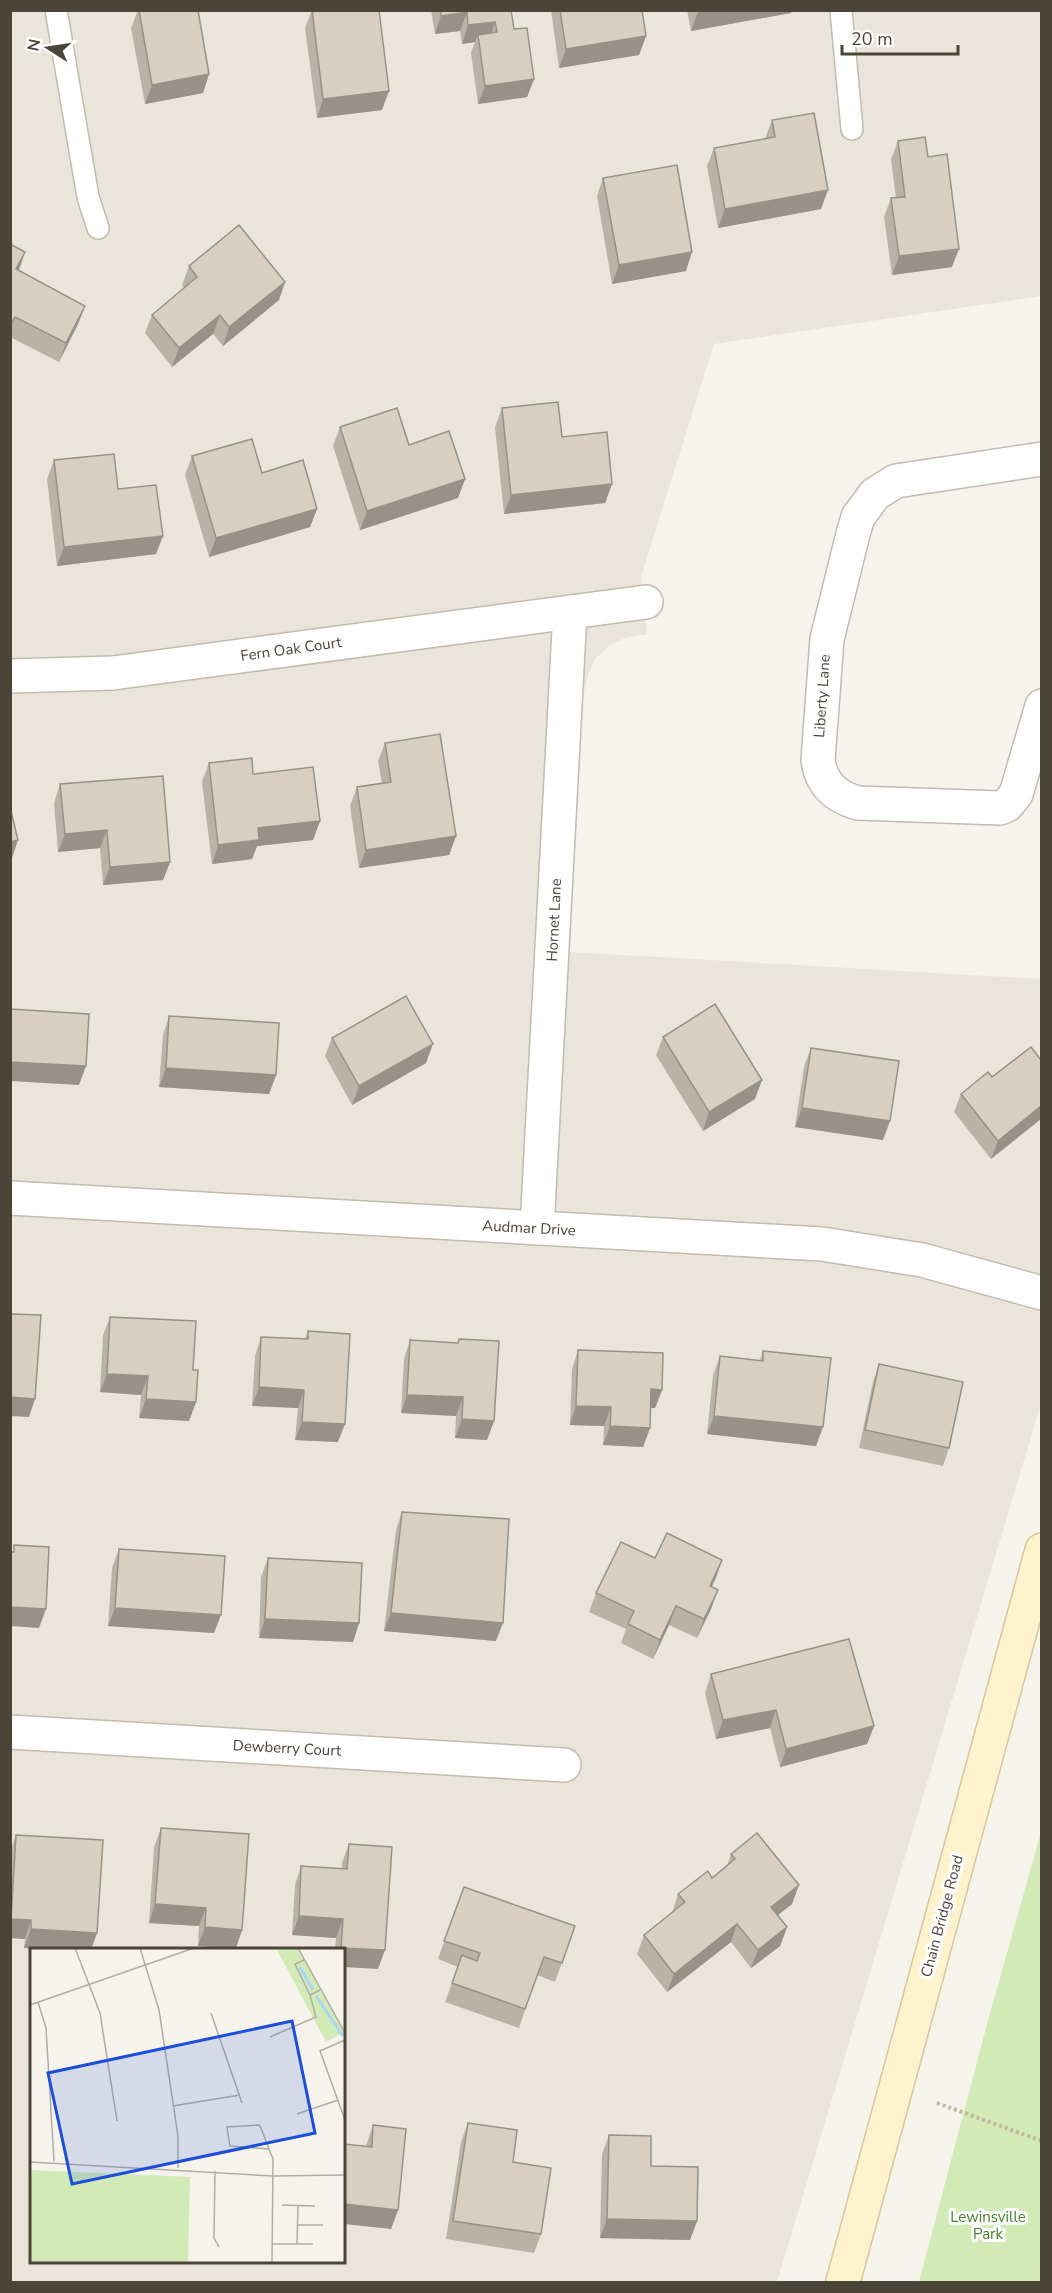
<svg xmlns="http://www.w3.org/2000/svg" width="1052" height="2293" viewBox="0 0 1052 2293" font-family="'Nunito Sans',sans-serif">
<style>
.residential{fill:#eae5da;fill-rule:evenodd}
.park{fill:#d2eab5}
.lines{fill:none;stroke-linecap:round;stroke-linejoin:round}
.service-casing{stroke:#c2bbae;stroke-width:24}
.minor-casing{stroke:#c2bbae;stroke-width:36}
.secondary-casing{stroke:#d6c79b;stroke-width:36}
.path{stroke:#c4b79f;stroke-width:4;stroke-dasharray:3 3;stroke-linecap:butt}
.service{stroke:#fff;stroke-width:21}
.minor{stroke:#fff;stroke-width:33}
.secondary{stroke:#fff3cd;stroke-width:33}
.wall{fill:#bab2a6}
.shaded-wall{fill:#979187}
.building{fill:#d8cfc1;stroke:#979187;stroke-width:1.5}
.labels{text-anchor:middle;stroke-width:6;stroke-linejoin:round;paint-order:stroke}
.street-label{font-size:15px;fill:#4b4439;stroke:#fff}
.park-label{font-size:15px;fill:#4a7f2a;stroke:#fff}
.inset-river{fill:none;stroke:#a9d4f2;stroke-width:3}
.inset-road{fill:none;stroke:#b2ada4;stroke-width:1.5}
.view{fill:#1d4ed8;fill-opacity:0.15;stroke:#1d4ed8;stroke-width:3}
.inset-edge{fill:none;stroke:#4b4439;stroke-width:3}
</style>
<rect width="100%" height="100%" fill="#f6f3ec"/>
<path class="residential" d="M11 11H1041V296L714 344 641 577 647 634 625 638 609 646 595 659 588 675 583 697 570 952 1041 979V1404L777 2282H11ZM32 1950H344V2262H32Z"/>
<path class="park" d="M1041 1832V2282H919L987 2024Z"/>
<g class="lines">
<defs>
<g id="service">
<path d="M56 10 88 197 98 228"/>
<path d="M841 10 852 129"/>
</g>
<g id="minor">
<path d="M1042 459 896 481 875 494 858 517 853 534 827 639 818 760C821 784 836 797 858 803L1000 808 1007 805 1016 794 1042 706"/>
<path d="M10 676 113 673 646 602"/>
<path d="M10 1198 822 1244 922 1260 1042 1293"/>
<path d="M537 1228 570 612"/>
<path d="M10 1732 564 1765"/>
</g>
<path id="secondary" d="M843 2282 1042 1550"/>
</defs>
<use href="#service" class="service-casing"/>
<use href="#minor" class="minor-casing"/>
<use href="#secondary" class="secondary-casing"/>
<path class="path" d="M937 2103 1042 2141"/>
<use href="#service" class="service"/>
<use href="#minor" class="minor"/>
<use href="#secondary" class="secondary"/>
</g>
<g class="wall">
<path d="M138 10H198L209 74 203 93 145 104 131 28Z"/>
<path d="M312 10H379L382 110 317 118 305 28Z"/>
<path d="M431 10H511L514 29 534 79 527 97 478 104 471 53 475 42 462 44 460 31 435 34Z"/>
<path d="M551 10H642L646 36 639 55 559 68Z"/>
<path d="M687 10H792L791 13 691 31Z"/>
<path d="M772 120 821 209 718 228 707 166 714 148 765 139Z"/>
<path d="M898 141 928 157 952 267 892 275 884 217 891 198H896L891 159Z"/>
<path d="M603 178 686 271 612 284 597 196Z"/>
<path d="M10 244 19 270 85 306 78 324 59 362 10 337Z"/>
<path d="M189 266 285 282 279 300 223 346 213 334 172 367 145 333 152 315 184 288 182 285Z"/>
<path d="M502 408 562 437 612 484 605 503 504 514 495 427Z"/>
<path d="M340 427 409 445 465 479 458 498 360 530 333 446Z"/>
<path d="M192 456 262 473 317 509 310 527 209 557 185 475Z"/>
<path d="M54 460 118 489 156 554 57 566 47 479Z"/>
<path d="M385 743 456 836 449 855 359 868 350 806 357 787 382 783 378 761Z"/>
<path d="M209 763 253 774 320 821 313 840 257 846 252 859 212 864 202 782Z"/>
<path d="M60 784 170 862 163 880 103 885 100 848 58 852 54 803Z"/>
<path d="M169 1016 276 1075 269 1094 159 1087 163 1035Z"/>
<path d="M663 1037 755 1099 703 1131 656 1055Z"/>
<path d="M332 1038 426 1063 352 1105 325 1056Z"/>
<path d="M811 1048 883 1140 795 1127 804 1067Z"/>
<path d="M1041 1060 991 1159 954 1112 961 1094Z"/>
<path d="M110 1317 193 1370 196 1402 189 1421 139 1418 141 1395 100 1392 103 1335Z"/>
<path d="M308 1331 338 1442 295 1440 298 1408 252 1406 255 1356 261 1337 305 1339Z"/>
<path d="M410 1340 494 1421 487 1440 455 1438 456 1416 401 1413 404 1359Z"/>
<path d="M578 1350 662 1390 655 1408H650V1428L643 1447 603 1445 604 1426 570 1425 572 1369Z"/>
<path d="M763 1351 816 1446 707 1434 713 1375 720 1356 760 1360Z"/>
<path d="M879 1364 949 1448 943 1466 859 1448 873 1382Z"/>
<path d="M402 1512 496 1641 384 1631 396 1530Z"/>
<path d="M119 1549 214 1633 108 1626 112 1568Z"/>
<path d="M268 1558 359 1623 353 1642 259 1638 261 1577Z"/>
<path d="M655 1558 722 1560 711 1587V1609L697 1638 669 1625 653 1659 621 1643 626 1629 589 1612 596 1593Z"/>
<path d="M711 1674 874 1726 867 1744 780 1767 770 1728 716 1739 705 1693Z"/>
<path d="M161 1828 242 1930 236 1948 198 1946 199 1926 149 1923 154 1847Z"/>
<path d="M16 1835 91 1950H55L24 1948 25 1939 10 1938V1852Z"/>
<path d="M349 1844 378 1969 344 1950H335L336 1938 292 1935 295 1885 301 1866 342 1869V1863Z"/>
<path d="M731 1854 792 1904 778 1915 787 1927 780 1946 751 1968 731 1942 667 1992 637 1954 644 1935 672 1913 678 1894 712 1878 727 1866Z"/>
<path d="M464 1887 575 1926 555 1982 537 1975 519 2028 445 2002 458 1967 438 1959Z"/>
<path d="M468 2123 513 2162 541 2234 534 2253 446 2239 461 2142Z"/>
<path d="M373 2125 398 2210 391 2229 366 2146Z"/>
<path d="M609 2135 651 2166 697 2221 690 2240 600 2238 602 2154Z"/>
</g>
<g class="shaded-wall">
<path d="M709 10H792L791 13 691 31 698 12Z"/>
<path d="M467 12 460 31 435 34 441 16Z"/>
<path d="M495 22 489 41 478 35 475 42 462 44 468 25Z"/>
<path d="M646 36 639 55 559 68 566 49Z"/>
<path d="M209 74 203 93 145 104 152 85Z"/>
<path d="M534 79 527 97 478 104 485 86Z"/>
<path d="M389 91 382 110 317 118 323 99Z"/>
<path d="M828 190 821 209 718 228 725 209Z"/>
<path d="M959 249 952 267 892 275 899 256Z"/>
<path d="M25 252 19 270 16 269Z"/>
<path d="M692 252 686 271 612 284 619 265Z"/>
<path d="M285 282 279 300 223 346 229 327Z"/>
<path d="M85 306 78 324 59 362 66 343Z"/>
<path d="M220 315 213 334 172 367 179 348Z"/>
<path d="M465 479 458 498 360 530 367 511Z"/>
<path d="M612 484 605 503 504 514 511 495Z"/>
<path d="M317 509 310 527 209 557 216 538Z"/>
<path d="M163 536 156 554 57 566 64 547Z"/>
<path d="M320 821 313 840 257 846 252 859 212 864 218 845 258 828Z"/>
<path d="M107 830 100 848 58 852 65 834Z"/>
<path d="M456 836 449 855 359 868 366 850Z"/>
<path d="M18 840 12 858 10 859V842Z"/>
<path d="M170 862 163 880 103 885 110 867Z"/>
<path d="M433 1044 426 1063 352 1105 359 1086Z"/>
<path d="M10 1062 86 1066 79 1085 10 1081Z"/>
<path d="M166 1068 276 1075 269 1094 159 1087Z"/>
<path d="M762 1080 755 1099 703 1131 709 1112Z"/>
<path d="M1041 1106V1119L991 1159 998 1141Z"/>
<path d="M802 1108 890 1121 883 1140 795 1127Z"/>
<path d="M107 1374 148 1376 141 1395 100 1392Z"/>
<path d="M259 1387 304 1390 298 1408 252 1406Z"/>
<path d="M651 1389 662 1390 655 1408H644Z"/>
<path d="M407 1395 463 1397 456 1416 401 1413Z"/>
<path d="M10 1397 35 1399 29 1417 10 1416Z"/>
<path d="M146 1399 196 1402 189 1421 139 1418Z"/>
<path d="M576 1406 611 1407 604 1426 570 1425Z"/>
<path d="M714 1416 823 1427 816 1446 707 1434Z"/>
<path d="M462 1419 494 1421 487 1440 455 1438Z"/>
<path d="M302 1422 345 1424 338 1442 295 1440Z"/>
<path d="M610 1426 650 1428 643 1447 603 1445Z"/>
<path d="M722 1560 716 1578 703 1605 710 1586Z"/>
<path d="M718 1590 711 1609 697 1638 704 1619Z"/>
<path d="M676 1606 669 1625 653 1659 660 1640Z"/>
<path d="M10 1607 46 1609 39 1628 10 1626Z"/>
<path d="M115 1608 221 1615 214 1633 108 1626Z"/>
<path d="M391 1613 503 1623 496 1641 384 1631Z"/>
<path d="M265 1619 359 1623 353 1642 259 1638Z"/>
<path d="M776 1710 770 1728 716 1739 723 1720Z"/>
<path d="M874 1726 867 1744 780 1767 786 1749Z"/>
<path d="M799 1885 792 1904 765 1925 771 1907Z"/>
<path d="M155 1904 206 1908 199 1926 149 1923Z"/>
<path d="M299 1916 343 1919 336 1938 292 1935Z"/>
<path d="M11 1919 31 1920 25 1939 10 1938Z"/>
<path d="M737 1924 731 1942 667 1992 674 1974Z"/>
<path d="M205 1927 242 1930 236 1948 198 1946Z"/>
<path d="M787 1927 780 1946 751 1968 758 1950Z"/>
<path d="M31 1929 97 1933 91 1950H55L24 1948Z"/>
<path d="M341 1948 385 1950 378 1969 344 1967V1950H341Z"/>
<path d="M344 2204 398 2210 391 2229 344 2224Z"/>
<path d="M607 2219 697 2221 690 2240 600 2238Z"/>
</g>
<g class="building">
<path d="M139 10H198L209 74 152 85Z"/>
<path d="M312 10H379L389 91 323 99Z"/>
<path d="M441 10H511L514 29 527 28 534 79 485 86 478 35 497 32 495 22 468 25 467 12 441 16Z"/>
<path d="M560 10H642L646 36 566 49Z"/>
<path d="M814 113 828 190 725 209 714 148 775 137 772 120Z"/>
<path d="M925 137 928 157 947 154 959 249 899 256 891 198 905 197 898 141Z"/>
<path d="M677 165 692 252 619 265 603 178Z"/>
<path d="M239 225 285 282 229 327 220 315 179 348 152 315 197 277 189 266Z"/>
<path d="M10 244 25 252 16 269 85 306 66 343 15 317 10 326Z"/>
<path d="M558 402 562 437 607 432 612 484 511 495 502 408Z"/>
<path d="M397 408 409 445 449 431 465 479 367 511 340 427Z"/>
<path d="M252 439 262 473 303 460 317 509 216 538 192 456Z"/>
<path d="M114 454 118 489 156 485 163 536 64 547 54 460Z"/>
<path d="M440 734 456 836 366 850 357 787 391 782 385 743Z"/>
<path d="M252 758 253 774 313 767 320 821 258 828 259 840 218 845 209 763Z"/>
<path d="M163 776 170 862 110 867 107 830 65 834 60 784Z"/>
<path d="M10 807 18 840 10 842Z"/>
<path d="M406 996 433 1044 359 1086 332 1038Z"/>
<path d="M715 1004 762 1080 709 1112 663 1037Z"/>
<path d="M10 1009 89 1014 86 1066 10 1062Z"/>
<path d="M169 1016 279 1023 276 1075 166 1068Z"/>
<path d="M1031 1047 1041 1060V1106L998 1141 961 1094 988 1072 992 1077Z"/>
<path d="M811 1048 899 1061 890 1121 802 1108Z"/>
<path d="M10 1314 41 1315 35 1399 10 1397Z"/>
<path d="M110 1317 196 1321 193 1370H198L196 1402 146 1399 148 1376 107 1374Z"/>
<path d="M308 1331 350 1334 345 1424 302 1422 304 1390 259 1387 261 1337 308 1339Z"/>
<path d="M459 1339 499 1341 494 1421 462 1419 463 1397 407 1395 410 1340 458 1343Z"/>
<path d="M578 1350 663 1353 662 1390 651 1389 650 1428 610 1426 611 1407 576 1406Z"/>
<path d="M763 1351 831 1358 823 1427 714 1416 720 1356 763 1361Z"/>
<path d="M879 1364 963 1382 949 1448 865 1430Z"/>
<path d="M402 1512 509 1519 503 1623 391 1613Z"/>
<path d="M667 1533 722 1560 710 1586 718 1590 704 1619 676 1606 660 1640 628 1624 634 1611 596 1593 621 1542 655 1558Z"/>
<path d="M14 1545 49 1547 46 1609 10 1607V1552H14Z"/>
<path d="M119 1549 225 1556 221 1615 115 1608Z"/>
<path d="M268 1558 362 1563 359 1623 265 1619Z"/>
<path d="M849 1639 874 1726 786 1749 776 1710 723 1720 711 1674Z"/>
<path d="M161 1828 249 1834 242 1930 205 1927 206 1908 155 1904Z"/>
<path d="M757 1833 799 1885 771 1907 787 1927 758 1950 737 1924 674 1974 644 1935 685 1902 678 1894 708 1871 712 1878 735 1859 731 1854Z"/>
<path d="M16 1835 103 1840 97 1933 31 1929V1920L11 1919Z"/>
<path d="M349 1844 392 1847 385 1950 341 1948 343 1919 299 1916 301 1866 347 1869Z"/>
<path d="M464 1887 575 1926 562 1963 544 1957 525 2009 452 1983 462 1955 477 1961 480 1953 444 1941Z"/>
<path d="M468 2123 517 2130 513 2162 551 2168 541 2234 453 2221Z"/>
<path d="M373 2125 406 2129 398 2210 344 2204V2144L372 2147Z"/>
<path d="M609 2135 651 2136V2166L698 2167 697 2221 607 2219Z"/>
</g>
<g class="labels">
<g class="street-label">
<text transform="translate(291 649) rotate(-8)" y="5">Fern Oak Court</text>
<text transform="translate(822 696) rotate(-86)" y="5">Liberty Lane</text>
<text transform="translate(554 920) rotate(-87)" y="5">Hornet Lane</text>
<text transform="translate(529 1228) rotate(3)" y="5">Audmar Drive</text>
<text transform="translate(287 1748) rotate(3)" y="5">Dewberry Court</text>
<text transform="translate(942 1916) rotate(-75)" y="5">Chain Bridge Road</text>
</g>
<g class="park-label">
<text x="988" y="2222">Lewinsville<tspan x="988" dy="17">Park</tspan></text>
</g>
</g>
<g transform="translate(30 1948)">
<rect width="315" height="315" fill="#f6f3ec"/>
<path d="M246 0H269L315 84 296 94ZM0 222 160 229 158 315H0Z" fill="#d2eab5"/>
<path class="inset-river" d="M270 19 283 42M286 48 313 88"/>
<path class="inset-road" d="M45 0 70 65 87 173M110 0 129 62 148 188V220M268 0 315 85M274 12 265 16 280 47M8 54 16 80 24 213M0 57 164 0M181 65 212 155M240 89 286 69 280 47 290 42M315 92 290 103 315 172M143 158 210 147M267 166 308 152M239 201 200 198 197 179 229 177 231 180 239 201 243 211 242 315M0 214 243 228 315 227M185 223 184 290 189 299M252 257 285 258M267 277H293M242 296H283M267 296 268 258"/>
<path class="view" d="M262 73 285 185 42 236 18 125Z"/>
<rect width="315" height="315" class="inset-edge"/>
</g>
<rect width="1052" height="2293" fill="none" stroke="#4b4439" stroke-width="24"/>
<g transform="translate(48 48) rotate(282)" stroke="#ffffff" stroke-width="4.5" paint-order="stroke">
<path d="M0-4.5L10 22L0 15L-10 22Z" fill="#4b4439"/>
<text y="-9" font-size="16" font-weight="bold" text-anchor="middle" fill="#4b4439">N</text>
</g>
<path d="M842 45v9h116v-9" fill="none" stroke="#4b4439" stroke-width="3"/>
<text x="851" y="45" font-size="18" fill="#4b4439" stroke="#ffffff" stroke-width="4.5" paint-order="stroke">20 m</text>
</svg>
